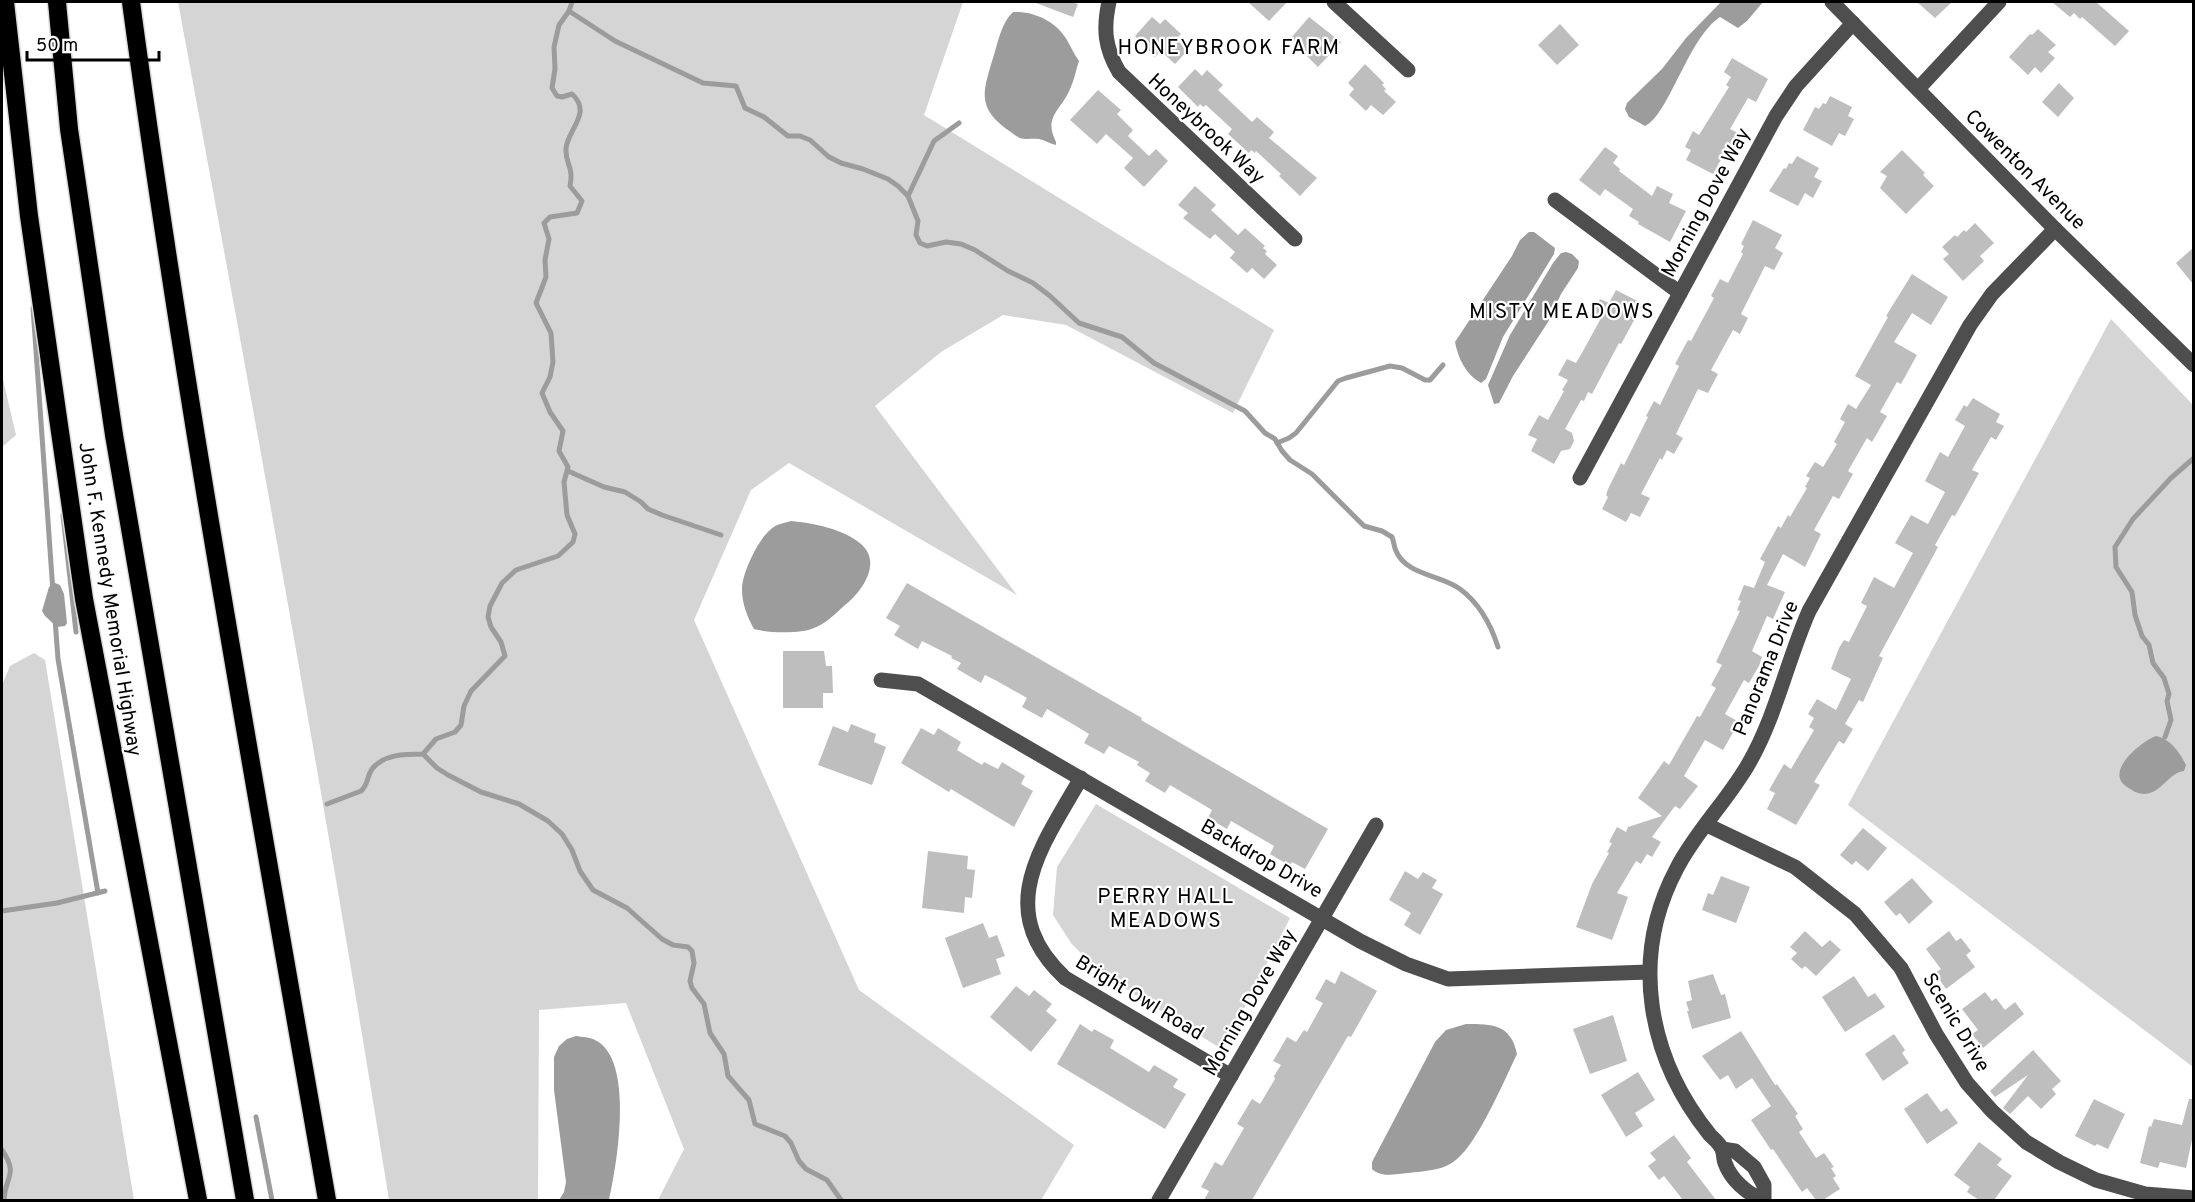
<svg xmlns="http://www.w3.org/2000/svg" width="2195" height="1202" viewBox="0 0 2195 1202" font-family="Overpass,sans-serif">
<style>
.green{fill:#d5d5d5}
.water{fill:#9c9c9c}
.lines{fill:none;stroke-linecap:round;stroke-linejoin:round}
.stream{stroke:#9c9c9c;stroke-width:5}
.building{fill:#bebebe}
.highway-casing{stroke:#dbdbdb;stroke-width:21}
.minor{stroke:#4e4e4e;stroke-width:15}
.highway{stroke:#000;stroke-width:18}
.labels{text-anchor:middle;stroke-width:4.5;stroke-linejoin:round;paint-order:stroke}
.street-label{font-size:20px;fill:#000;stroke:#fff}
.neighbourhood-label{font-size:21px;letter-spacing:1.5px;fill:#000;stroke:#fff}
</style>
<rect width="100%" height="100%" fill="#fff"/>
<g class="green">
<path d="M178 2H963L924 115 1274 330 1233 413 1066 325 1003 315 941 352 875 406 1017 595 789 463 751 490 694 620 859 990 1074 1145 1041 1200H658L684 1149 626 1003 539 1010 538 1200H389C325 800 252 400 178 2Z"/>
<path d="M2111 319 2193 405V1067L1848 805Z"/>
<path d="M2 375 16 435 2 447Z"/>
<path d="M34 653 45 660 134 1200H2V685L10 666Z"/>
<path d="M1096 804 1290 918 1223 1050 1099 972 1071 943 1053 915 1057 867Z"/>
</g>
<g class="water">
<path d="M1721 2H1763L1747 21 1738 28 1720 17C1688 38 1669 115 1645 126L1629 117 1625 109 1627 103 1662 69 1686 38Z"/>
<path d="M1013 12C1034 11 1056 21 1067 40 1071 47 1074 54 1079 61 1076 70 1074 81 1070 89 1061 111 1043 116 1056 142V145C1050 144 1045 140 1039 139 1033 138 1026 140 1020 138 1015 136 1010 131 1005 128 976 106 984 89 993 58 998 43 1001 23 1013 12Z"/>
<path d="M1529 232H1534L1555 248 1554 254 1503 337 1486 379 1481 383C1466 375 1458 358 1455 342L1512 256 1520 240Z"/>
<path d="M1566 252 1572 254 1579 261 1578 268 1561 294 1548 322 1513 376 1499 403 1494 404 1488 385 1510 335 1553 263 1561 253Z"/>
<path d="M791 521C813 523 844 529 861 544 883 563 861 593 844 606 835 614 825 624 814 628 801 634 768 633 754 629 747 616 742 604 742 589 742 573 758 540 770 530 776 524 784 523 791 521Z"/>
<path d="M55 583 60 585 64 594 67 623 65 626 57 627 45 616 42 611 49 587Z"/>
<path d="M2156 736C2171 739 2180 753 2186 765L2184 771C2168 773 2161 794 2144 794 2137 794 2132 790 2127 787 2103 772 2142 741 2156 736Z"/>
<path d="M1466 1024C1492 1024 1511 1024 1517 1054 1504 1081 1478 1142 1457 1159 1444 1171 1424 1171 1408 1173 1396 1174 1381 1178 1372 1169V1162L1435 1042 1446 1030Z"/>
<path d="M576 1036C582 1037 590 1037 595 1040 635 1059 617 1165 609 1200H559L564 1192 566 1182 554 1090V1057L559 1046 567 1039Z"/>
</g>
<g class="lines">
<g class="stream">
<path d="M569 11 615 41 703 83 736 86 745 108 764 117 788 136H800L810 140 829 157 841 163 863 169 888 179 898 186 908 196 918 221 916 235 920 243 927 246 946 242 961 244 975 250 1008 271 1033 283 1050 296 1079 323 1122 337 1154 363 1245 411 1265 433 1275 439 1282 451 1290 460 1312 474 1364 526 1382 531 1392 537C1394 542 1394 547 1396 551 1406 575 1441 575 1460 589 1479 603 1491 625 1498 647"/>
<path d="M908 196 934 141 959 123"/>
<path d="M33 308 53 592"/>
<path d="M1277 443 1289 438 1296 433 1338 381 1346 378 1390 366 1402 368 1425 380H1430L1443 365"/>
<path d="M568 471 604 487 625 492 641 502 648 509 662 515 721 535"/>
<path d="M63 515 76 632"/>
<path d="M55 619 58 659 98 893"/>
<path d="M2165 737 2171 720 2167 701 2169 694 2164 678 2153 663 2149 645 2142 636 2135 615 2132 592 2116 567 2115 547 2133 519 2171 478 2194 458"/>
<path d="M423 754 437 768 448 775 481 792 519 804 548 821 562 834 572 850 580 871 593 890 627 908 662 939 673 945 688 947 692 951 694 963 690 981 692 988 704 1004 710 1033 724 1054 728 1076 749 1100 755 1124 785 1136 791 1143 799 1161 806 1169 827 1180 841 1200"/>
<path d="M327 804 361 791C368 785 367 776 372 769 384 754 405 754 423 754L436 739 455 732 461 725 464 706 471 691 505 656 501 642 491 627 488 617 490 606 502 583 516 570 558 556 573 542 575 534 567 515 564 482 568 467 559 451 563 431 550 412 542 393 550 377 553 362 551 333 536 303 546 277 545 260 549 239 544 223 550 217 577 213 582 201 570 186C574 166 565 164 566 149 567 130 593 113 572 94L562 97 557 96 552 88 555 69 554 47 559 25 569 11 572 2"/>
<path d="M2 911 57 903 105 891"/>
<path d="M256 1117 272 1200"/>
<path d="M2 1150C19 1175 5 1176 4 1200"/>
</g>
</g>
<g class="building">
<path d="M1036 2H1070L1078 4 1073 17 1036 3Z"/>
<path d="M1248 2H1287L1269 21Z"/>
<path d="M1917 2H1952L1935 18Z"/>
<path d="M2052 2H2096L2129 31 2115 46 2082 17 2080 19 2074 13 2070 17Z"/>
<path d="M1152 17 1160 24 1165 19 1181 34 1176 39 1188 50 1175 64 1163 53 1161 55 1159 53 1155 57 1135 36Z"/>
<path d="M1309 17 1341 42 1318 67 1307 56 1309 54 1291 38Z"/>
<path d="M1560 24 1579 45 1557 65 1538 45Z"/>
<path d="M2038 29 2056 45 2048 52 2055 58 2041 73 2035 67 2028 75 2009 57 2030 34 2032 35Z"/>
<path d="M1732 58 1768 79 1756 102 1748 98 1730 129 1738 133 1732 146 1729 145 1713 174 1686 160 1691 150 1685 147 1693 131 1699 135 1729 87 1726 85 1731 77 1724 72Z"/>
<path d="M1365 64 1384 83 1382 85 1386 89 1384 91 1396 102 1383 115 1371 105 1366 111 1349 95 1354 89 1348 83Z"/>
<path d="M1195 69 1202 76 1207 70 1223 85 1218 90 1252 122 1257 117 1274 132 1269 138 1317 178 1300 196 1279 176 1281 174 1256 151 1255 153 1251 150 1249 153 1228 134 1232 129 1206 105 1203 107 1200 104 1198 107 1178 87Z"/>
<path d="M2059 83 2074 98 2058 117 2042 102Z"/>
<path d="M1098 90 1121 110 1117 114 1133 130 1128 136 1149 156 1156 149 1168 161 1144 187 1124 168 1133 158 1106 134 1097 144 1070 120Z"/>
<path d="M1830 96 1852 107 1848 116 1854 119 1845 136 1839 133 1832 146 1803 130 1815 107 1819 109 1823 103 1826 104Z"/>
<path d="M1605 147 1618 156 1613 163 1620 169 1619 171 1652 196 1657 186 1673 194 1669 203 1686 211 1670 242 1638 224 1639 222 1629 216 1633 209 1605 189 1600 196 1579 180Z"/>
<path d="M1902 150 1925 173 1923 175 1934 186 1906 214 1880 188 1887 176 1880 172Z"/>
<path d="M1797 156 1819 168 1814 177 1822 181 1813 198 1805 193 1798 206 1769 191 1784 168 1786 169 1789 163 1792 164Z"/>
<path d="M1195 186 1216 205 1211 210 1238 235 1245 228 1265 246 1263 248 1267 251 1265 254 1277 265 1264 279 1252 268 1247 273 1230 258 1235 252 1215 234 1210 239 1183 218 1188 213 1178 205Z"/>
<path d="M1753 220 1782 235 1775 248 1783 253 1774 270 1765 266 1741 314 1748 318 1740 334 1733 330 1711 370 1718 374 1708 393 1698 389 1676 434 1683 438 1674 454 1667 450 1662 460 1660 458 1641 494 1650 498 1640 517 1631 513 1626 522 1602 509 1608 497 1606 495 1608 489 1621 463 1624 465 1648 417 1646 416 1654 401 1660 405 1679 366 1675 364 1688 340 1691 341 1714 298 1711 296 1720 279 1728 283 1743 254 1741 252 1744 246 1741 244Z"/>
<path d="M1975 223 1994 243 1980 256 1984 261 1963 281 1943 259 1949 254 1942 247 1955 235 1957 237 1964 230 1966 232Z"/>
<path d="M2193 248V284L2176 263Z"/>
<path d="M1912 274 1948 297 1931 325 1912 313 1894 342 1917 355 1901 384 1897 382 1880 412 1887 416 1872 442 1867 438 1848 471 1853 474 1839 499 1833 496 1814 530 1821 534 1805 567 1783 554 1767 585 1785 592 1773 619 1767 616 1752 651 1762 657 1759 666 1749 683 1744 680 1725 714 1739 722 1723 750 1705 740 1684 776 1698 786 1680 809 1675 806 1652 837 1661 842 1652 857 1647 854 1641 864 1636 861 1617 893 1628 897 1612 940 1576 927 1592 884 1609 853 1607 852 1612 843 1609 842 1617 827 1626 832 1628 827 1662 816 1638 798 1664 761 1669 765 1697 716 1700 717 1716 688 1711 685 1722 665 1716 662 1740 611 1737 610 1741 601 1738 600 1744 585 1754 588 1765 562 1760 559 1778 526 1781 528 1788 515 1790 517 1807 488 1805 487 1810 478 1806 476 1815 462 1823 467 1837 444 1834 442 1845 422 1840 419 1848 404 1856 409 1871 385 1855 376 1888 317 1886 316Z"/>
<path d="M1616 290 1643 304 1621 344 1619 343 1592 394 1588 392 1584 401 1581 400 1565 429 1572 433 1574 441 1570 449 1561 451 1554 464 1531 451 1537 439 1528 435 1539 415 1548 420 1564 391 1562 390 1568 380 1558 375 1567 359 1576 363 1583 351 1600 320 1592 315 1600 299 1609 303Z"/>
<path d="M1973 398 2000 414 1996 422 2004 426 1996 440 1991 437 1972 470 1979 473 1955 516 1952 515 1935 545 1938 547 1879 656 1883 658 1863 702 1859 700 1845 724 1853 729 1844 744 1839 741 1814 782 1820 785 1796 825 1767 809 1775 793 1769 790 1784 764 1791 769 1814 730 1809 727 1814 718 1808 714 1817 699 1836 710 1851 679 1831 669 1839 648 1844 640 1849 642 1867 606 1861 603 1874 577 1894 588 1913 553 1895 543 1911 515 1928 524 1945 492 1925 481 1940 452 1948 457 1965 426 1955 420 1964 405 1967 407Z"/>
<path d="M907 583 1142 718 1141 720 1328 829 1305 869 1292 862 1290 866 1270 854 1274 846 1231 821 1227 829 1208 818 1212 810 1170 785 1165 793 1145 781 1150 773 1137 765 1139 762 1109 746 1104 754 1084 743 1089 734 1076 726 1047 709 1042 718 1022 707 1027 698 997 681 985 675 981 683 957 669 961 663 951 658 952 656 922 641 918 649 894 635 900 626 886 618Z"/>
<path d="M783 651H824L826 666H832L833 693H823V708H783Z"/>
<path d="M851 724 876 734 874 742 886 747 872 785 818 765 833 726 848 732Z"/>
<path d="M921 728 934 735 938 728 961 742 957 750 982 765 984 762 998 769 1002 762 1025 776 1021 784 1033 791 1014 827 951 789 949 792 901 763Z"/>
<path d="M1863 828 1887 848 1868 871 1856 861 1852 865 1840 855Z"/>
<path d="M928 851 968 856 967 869 975 870 972 898 965 897 964 913 922 908Z"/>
<path d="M1405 871 1418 879 1423 872 1437 880 1432 888 1443 894 1420 935 1404 925 1411 913 1389 900Z"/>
<path d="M1721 876 1750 887 1736 923 1702 910 1708 893 1713 895Z"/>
<path d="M1912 878 1933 902 1909 924 1900 913 1896 916 1884 902Z"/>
<path d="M983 923 989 938 997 935 1005 956 996 959 1001 974 963 988 945 938Z"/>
<path d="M1805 931 1822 947 1830 940 1841 950 1816 976 1805 966 1802 969 1791 959 1797 953 1790 947Z"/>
<path d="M1949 931 1956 941 1961 938 1971 951 1966 955 1975 967 1946 989 1935 973 1941 969 1926 949Z"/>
<path d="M1341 971 1377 991 1351 1037 1348 1036 1252 1200H1204L1209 1191 1201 1187 1215 1162 1222 1166 1244 1128 1237 1124 1252 1099 1260 1104 1275 1079 1274 1076 1281 1065 1273 1061 1287 1037 1296 1042 1304 1030 1307 1032 1323 1003 1315 999 1326 979 1335 984Z"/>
<path d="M1713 974 1721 995 1725 994 1731 1018 1692 1029 1687 1011H1689L1686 1002 1692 1000 1688 981Z"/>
<path d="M1854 976 1868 997 1875 993 1885 1007 1845 1032 1822 997Z"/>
<path d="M1016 986 1029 996 1034 990 1052 1004 1046 1011 1057 1020 1031 1052 990 1017Z"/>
<path d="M1985 992 1992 1001 1996 998 2005 1010 2015 1002 2024 1014 1983 1048 1972 1034 1978 1030 1962 1009Z"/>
<path d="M1613 1015 1627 1061 1590 1074 1573 1029Z"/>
<path d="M1080 1024 1092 1032 1094 1029 1114 1040 1110 1048 1149 1072 1154 1065 1178 1079 1173 1087 1186 1094 1165 1129 1057 1064Z"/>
<path d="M1741 1031 1775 1085 1777 1084 1798 1114 1795 1116 1803 1129 1799 1132 1816 1158 1824 1153 1834 1167 1831 1168 1836 1176 1833 1178 1840 1189 1823 1200H1816L1807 1188 1802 1192 1773 1149 1771 1150 1751 1120 1771 1106 1752 1078 1736 1089 1728 1075 1720 1080 1702 1056Z"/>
<path d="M1894 1034 1905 1050 1902 1053 1909 1063 1883 1081 1865 1054Z"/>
<path d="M2033 1050 2061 1081 2052 1089 2056 1094 2041 1109 2028 1096 2010 1114 2003 1108 2028 1075 1995 1097 1990 1091Z"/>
<path d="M1638 1072 1655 1100 1635 1113 1643 1126 1626 1137 1601 1095Z"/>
<path d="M1927 1093 1941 1112 1947 1108 1958 1123 1927 1144 1904 1109Z"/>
<path d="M2094 1099 2125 1114 2108 1149 2097 1144 2095 1146 2075 1136Z"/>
<path d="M2189 1099H2193V1135L2186 1168 2160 1162 2158 1168 2140 1163 2149 1126 2151 1127 2154 1119 2182 1125Z"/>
<path d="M1674 1135 1691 1158 1687 1162 1716 1200H1683L1664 1176 1659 1180 1648 1166 1656 1160 1650 1153Z"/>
<path d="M1979 1142 2002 1159 1997 1165 2012 1176 1994 1200H1979L1967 1192 1970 1187 1954 1175Z"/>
</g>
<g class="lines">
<defs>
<g id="highway">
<path d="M5 2 29 216 84 599 198 1200"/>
<path d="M57 2 69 129 114 435 245 1200"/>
<path d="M131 2C185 403 258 801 327 1200"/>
</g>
</defs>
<use href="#highway" class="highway-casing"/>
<g class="minor">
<path d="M1109 2C1103 29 1105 48 1119 72L1295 239"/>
<path d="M1334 2 1408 70"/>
<path d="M1832 2 2055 229 2194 365"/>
<path d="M1918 89 1999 2"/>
<path d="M1555 200 1680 293"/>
<path d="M1580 478 1776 116 1796 86 1853 23"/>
<path d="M881 680 918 684 1360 941 1406 964 1448 979 1649 972"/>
<path d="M1081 778C1042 846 992 910 1065 978L1231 1076"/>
<path d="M1707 825 1795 867 1855 914 1901 968 1936 1034 1967 1083 1992 1111 2026 1142 2059 1162 2096 1180 2145 1194 2194 1198"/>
<path d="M1722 1149 1735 1151 1754 1167 1764 1185V1200"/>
<path d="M1159 1200 1376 825"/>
<path d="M1762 1200C1747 1193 1731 1180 1725 1163 1723 1158 1724 1153 1722 1149 1720 1144 1714 1139 1710 1135 1648 1058 1629 958 1677 868 1696 831 1728 800 1749 763 1776 716 1787 661 1809 611L1970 325 1992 294 2055 229"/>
</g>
<use href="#highway" class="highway"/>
</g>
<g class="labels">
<g class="street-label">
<text transform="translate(1207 128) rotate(43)" y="7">Honeybrook Way</text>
<text transform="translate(2026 169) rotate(45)" y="7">Cowenton Avenue</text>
<text transform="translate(1705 202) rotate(-62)" y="7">Morning Dove Way</text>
<text transform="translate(111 599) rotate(81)" y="7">John F. Kennedy Memorial Highway</text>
<text transform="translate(1765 668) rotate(-68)" y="7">Panorama Drive</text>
<text transform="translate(1262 858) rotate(30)" y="7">Backdrop Drive</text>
<text transform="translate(1140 997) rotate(31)" y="7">Bright Owl Road</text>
<text transform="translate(1249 1002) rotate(-60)" y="7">Morning Dove Way</text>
<text transform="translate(1957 1022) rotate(59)" y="7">Scenic Drive</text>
</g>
<g class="neighbourhood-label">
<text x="1229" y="54">HONEYBROOK FARM</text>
<text x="1562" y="318">MISTY MEADOWS</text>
<text x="1166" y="903">PERRY HALL<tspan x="1166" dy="24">MEADOWS</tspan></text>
</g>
</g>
<rect width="2195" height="1202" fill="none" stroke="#000000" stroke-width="6"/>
<path d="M27 51v9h132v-9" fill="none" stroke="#000000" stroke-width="3"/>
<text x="36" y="51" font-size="18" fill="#000000" stroke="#ffffff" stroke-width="4.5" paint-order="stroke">50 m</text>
</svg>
